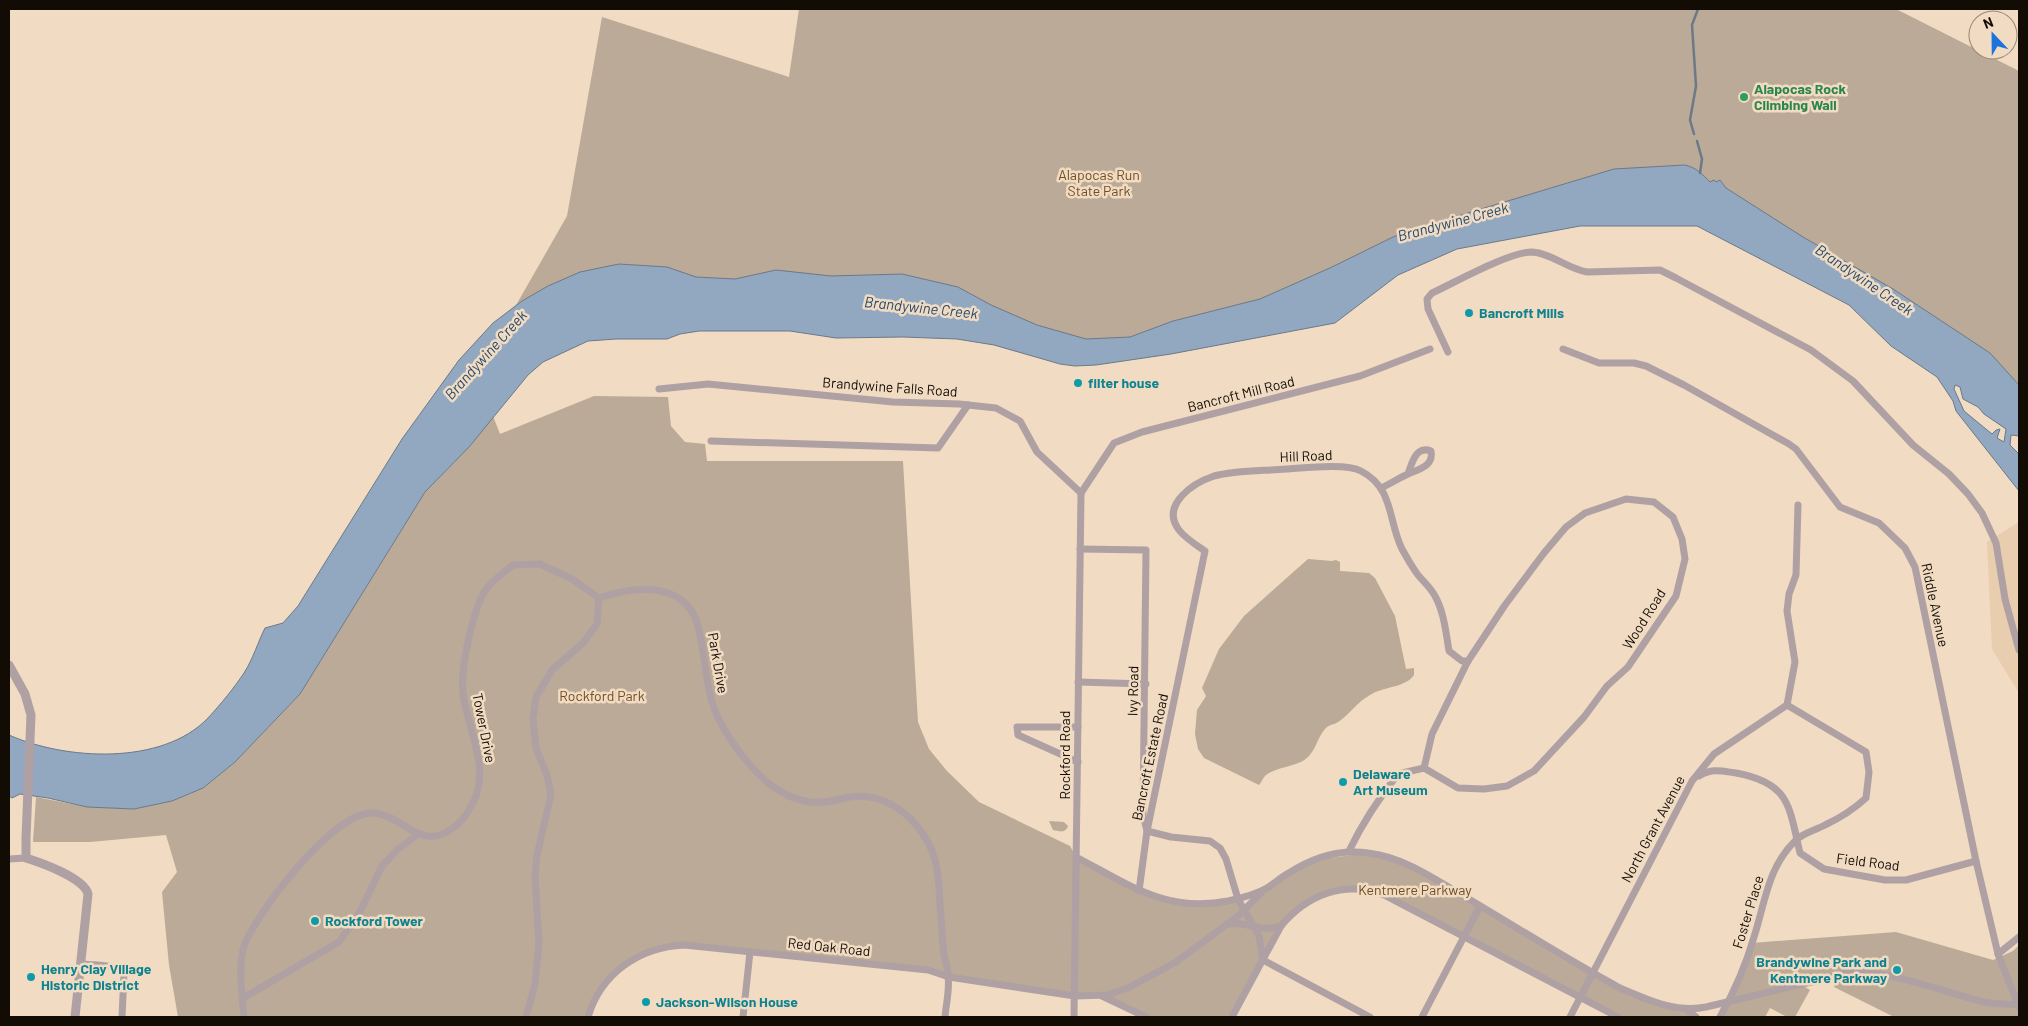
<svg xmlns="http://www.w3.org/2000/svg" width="2028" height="1026" viewBox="0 0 2028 1026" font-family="Barlow,sans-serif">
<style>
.built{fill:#e9cdaf}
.green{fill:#bbaa97}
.water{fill:#91a8c0;stroke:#6b7988;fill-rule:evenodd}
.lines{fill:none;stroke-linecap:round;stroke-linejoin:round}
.stream{stroke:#6b7988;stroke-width:2.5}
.minor{stroke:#afa0a4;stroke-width:7}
.tertiary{stroke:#afa0a4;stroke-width:9}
.leisure-dot{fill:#2e9e5b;stroke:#f1dbc2;stroke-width:2}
.culture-dot{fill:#0f9aa8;stroke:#f1dbc2;stroke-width:2}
.labels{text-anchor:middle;stroke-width:5;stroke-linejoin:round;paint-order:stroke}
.leisure-label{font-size:14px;font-weight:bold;fill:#27864d;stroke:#f1dbc2;text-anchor:start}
.park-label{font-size:14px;fill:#704f24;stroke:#f1dbc2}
.culture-label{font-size:14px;font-weight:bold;fill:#0d838f;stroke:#f1dbc2;text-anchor:start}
.street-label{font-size:14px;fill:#130c05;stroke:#f1dbc2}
.water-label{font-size:15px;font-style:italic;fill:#264b6e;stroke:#f1dbc2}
</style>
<rect width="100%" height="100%" fill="#f1dbc2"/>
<path class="built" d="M2019 522V693L1992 649 1987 542Z"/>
<g class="green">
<path d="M799 9H1896L2019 71V409L1699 192 1585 204 1106 357 967 326 526 316 515 307 567 216 602 17 789 77Z"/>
<path d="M594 396 668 397 671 426 685 442 705 444 707 461H903L918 722 929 749 947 771 979 802 1070 846 1076 857 1139 891 1187 903 1238 899 1244 910 1260 894 1315 860 1368 853 1407 865 1620 988 1686 1009 1696 1017H1618L1374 891H1331L1287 919 1232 1017H1146L1099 995 1075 996 940 973 694 945 649 951 607 981 588 1017H178L169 965 162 892 177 872 166 835 90 842H33L36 797 87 807 134 809 172 801 203 788 235 762 300 694 425 492 469 447 493 416 500 434Z"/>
<path d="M1308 559 1332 561 1336 560 1340 562V571L1369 573 1375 578 1395 616 1406 669 1414 668V675C1405 688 1384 686 1370 695 1357 702 1348 716 1338 722 1334 725 1329 724 1325 729 1317 738 1316 750 1307 758 1297 767 1274 767 1265 776 1263 778 1261 783 1259 785L1204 758 1198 749 1195 734 1197 710 1206 696 1202 688 1219 649 1244 616Z"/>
<path d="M1049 821 1064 822 1068 826C1065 834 1059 831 1053 830Z"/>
<path d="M1896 932 1993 960 2013 951 2019 945V1017H1894L1834 987 1836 980 1805 987 1810 990 1795 1017H1787L1770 1008 1765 1017H1720L1752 943Z"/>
</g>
<path class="water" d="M1685 165C1697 168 1702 174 1710 182L1714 180 1716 182 1720 180 1726 188 1803 237 1893 289 1990 353 2019 385V436L2011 435 2010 445 2019 454V491L1956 411 1953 401 1937 377 1891 346 1849 305 1697 226H1580L1457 249 1398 275 1335 323 1171 354 1096 365 1075 366 1060 364 994 345 957 339 903 337 836 338 790 331H699L680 334 667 339H616L588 341 543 362 528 375 469 447 425 492 300 694 235 762 203 788 172 801 134 809 87 807 48 798 20 794 12 798 9 796V735C65 760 162 766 208 718 221 704 234 688 244 673 253 659 258 642 265 628L283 623 298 606 402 439 459 360 493 323 522 301 548 286 580 272 619 264 667 267 696 277 735 279 776 270 831 276 902 274 958 287 991 305 1037 325 1086 339 1130 337 1173 321 1260 299 1332 267 1393 237 1428 225 1614 169ZM1955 385 1960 387 1963 399 1978 407 1984 414 2006 429 2004 442 1997 438 2000 429 1996 430 1992 434 1964 411 1954 389Z"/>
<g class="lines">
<g class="stream">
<path d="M1694 134 1690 120 1696 86 1692 25 1698 9"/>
<path d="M1697 141 1702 159 1700 173"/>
</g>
<g class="minor">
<path d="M1563 349 1599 363H1634L1646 366 1684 385 1789 444 1796 449 1840 507 1879 523 1905 548 1915 567 1976 861 1998 954 2019 1007"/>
<path d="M1448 352 1428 309 1427 299 1432 293C1456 282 1509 252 1532 252 1551 253 1568 269 1587 272L1660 270 1676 278 1811 350 1853 381 1913 445 1949 474 1968 494 1982 513 1996 543 2005 599 2019 650"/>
<path d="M659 389 708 384 893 402 959 404 996 408 1020 421 1037 452 1081 493"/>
<path d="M711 441 938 448 968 405"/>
<path d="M1381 488C1390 484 1399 478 1408 474 1419 469 1434 466 1431 451 1416 445 1412 463 1408 474"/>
<path d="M1081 493 1114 443 1142 432 1360 376 1430 349"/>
<path d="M1080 549 1146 550 1143 815 1147 831 1171 837 1210 841 1220 848 1226 859 1238 899 1259 936 1263 960 1370 1017"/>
<path d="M599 598C636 585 689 581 699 630 704 651 705 673 710 694 714 714 728 737 741 754 759 777 780 798 810 802 825 804 838 799 851 797 877 793 902 807 917 826 925 836 932 848 935 860 940 877 939 898 941 916 942 928 942 941 944 954 945 961 948 968 948 976 950 989 946 1004 945 1017"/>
<path d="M1078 682 1146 684"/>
<path d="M1078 727H1017L1018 735 1078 762"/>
<path d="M1699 776C1712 768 1721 771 1736 773 1790 783 1789 806 1800 853L1824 869 1885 880H1906L1976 861"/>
<path d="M1349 851C1362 824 1379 798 1398 774L1424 768 1458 788 1484 789 1507 786 1534 771 1584 717 1607 686 1628 667 1676 596 1685 559 1682 539 1673 517 1654 502 1626 499 1585 513 1566 527 1544 553 1505 605 1468 661 1432 734 1424 768"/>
<path d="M1076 857C1128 884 1165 913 1228 901 1242 898 1255 895 1267 888 1275 883 1281 877 1289 873 1312 858 1340 849 1368 853 1404 857 1436 880 1467 898 1518 928 1568 960 1620 988 1648 1000 1676 1013 1706 1007L1848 973C1896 971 1939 991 1984 1002 1995 1004 2008 1004 2019 1005"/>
<path d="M9 859 26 858"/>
<path d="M1139 891 1147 831 1205 551C1196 545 1185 538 1179 530 1160 505 1193 483 1214 476 1236 470 1262 471 1286 469 1304 468 1346 463 1361 471 1394 488 1388 521 1402 549 1407 558 1412 567 1418 575 1424 582 1431 588 1435 596 1444 612 1446 633 1449 651L1462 661H1468"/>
<path d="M1228 924C1250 921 1257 933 1281 926"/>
<path d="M1998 954 2019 937"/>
<path d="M81 964C93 965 115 964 124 973L122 1017"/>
<path d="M1102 996 1146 1017"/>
<path d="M243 998 339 942 359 914 382 866 397 850 417 835"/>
<path d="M1686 1009 1696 1017"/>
<path d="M244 1017C242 998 238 964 244 946 258 910 327 823 364 814 401 805 419 862 460 822 464 819 466 814 469 810 494 772 468 733 463 693 460 669 472 616 483 594 489 583 503 573 513 565L540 564 572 579 599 598"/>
<path d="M526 1017 535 984 539 943 535 877 537 855 551 795 547 775 536 748 533 719 536 697 552 670 583 643 597 624 599 598"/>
<path d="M588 1017C601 973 640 947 684 945L928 970 949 977 1075 996 1107 995 1128 988 1176 962 1238 916 1261 893"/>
<path d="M743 1017 750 952"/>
<path d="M1074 1017 1081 493"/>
<path d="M1232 1017 1281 926C1307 895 1344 880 1384 895L1618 1017"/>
<path d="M1422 1017 1480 906"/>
<path d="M1570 1017 1692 781 1714 754 1787 705 1795 662 1787 611 1789 594 1796 575 1798 505"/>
<path d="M1720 1017C1734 992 1746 965 1754 937 1765 903 1768 867 1795 841 1802 833 1816 830 1825 825 1840 818 1854 809 1866 798L1869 772 1866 752 1787 705"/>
</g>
<path class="tertiary" d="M9 665 25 694 31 715 26 838V858C42 863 84 878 88 894L75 1017"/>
</g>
<circle class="leisure-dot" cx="1744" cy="97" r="5"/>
<g class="culture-dot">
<circle cx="1469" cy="313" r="5"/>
<circle cx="1078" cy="383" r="5"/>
<circle cx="1343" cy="782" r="5"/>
<circle cx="315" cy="921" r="5"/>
<circle cx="1897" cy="970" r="5"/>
<circle cx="31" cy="977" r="5"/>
<circle cx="646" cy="1002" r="5"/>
</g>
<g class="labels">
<g class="leisure-label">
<text x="1754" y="94">Alapocas Rock<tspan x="1754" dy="16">Climbing Wall</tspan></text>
</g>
<g class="park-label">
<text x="1099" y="180">Alapocas Run<tspan x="1099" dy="16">State Park</tspan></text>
<text x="602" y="701">Rockford Park</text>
<text x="1415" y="895">Kentmere Parkway</text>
</g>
<g class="culture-label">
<text x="1479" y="318">Bancroft Mills</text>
<text x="1088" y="388">filter house</text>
<text x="1353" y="779">Delaware<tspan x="1353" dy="16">Art Museum</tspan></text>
<text x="325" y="926">Rockford Tower</text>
<text x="1887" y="967" text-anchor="end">Brandywine Park and<tspan x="1887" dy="16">Kentmere Parkway</tspan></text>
<text x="41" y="974">Henry Clay Village<tspan x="41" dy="16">Historic District</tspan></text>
<text x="656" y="1007">Jackson-Wilson House</text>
</g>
<g class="street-label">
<text transform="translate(890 387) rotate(4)" y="5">Brandywine Falls Road</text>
<text transform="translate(1241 394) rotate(-14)" y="5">Bancroft Mill Road</text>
<text transform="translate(1306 456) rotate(-2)" y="5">Hill Road</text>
<text transform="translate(1935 605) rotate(78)" y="5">Riddle Avenue</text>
<text transform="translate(1644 619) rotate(-58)" y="5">Wood Road</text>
<text transform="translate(718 663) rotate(80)" y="5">Park Drive</text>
<text transform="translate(1133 691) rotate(-89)" y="5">Ivy Road</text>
<text transform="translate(484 728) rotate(79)" y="5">Tower Drive</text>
<text transform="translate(1065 755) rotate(-90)" y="5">Rockford Road</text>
<text transform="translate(1150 757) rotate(-78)" y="5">Bancroft Estate Road</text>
<text transform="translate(1653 829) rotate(-62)" y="5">North Grant Avenue</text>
<text transform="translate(1868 862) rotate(7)" y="5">Field Road</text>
<text transform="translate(1748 912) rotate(-73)" y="5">Foster Place</text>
<text transform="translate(829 947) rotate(6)" y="5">Red Oak Road</text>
</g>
<g class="water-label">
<text transform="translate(1453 222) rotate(-15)" y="5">Brandywine Creek</text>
<text transform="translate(1864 280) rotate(34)" y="5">Brandywine Creek</text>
<text transform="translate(921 308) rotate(6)" y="5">Brandywine Creek</text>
<text transform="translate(486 355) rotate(-48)" y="5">Brandywine Creek</text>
</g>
</g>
<rect width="2028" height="1026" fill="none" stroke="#130c05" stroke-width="20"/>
<g transform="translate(1993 35) rotate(338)"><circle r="24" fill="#f1dbc2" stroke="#988876"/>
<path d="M0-4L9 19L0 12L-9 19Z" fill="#1c73dc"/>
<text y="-8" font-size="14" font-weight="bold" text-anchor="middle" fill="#130c05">N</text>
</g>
</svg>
